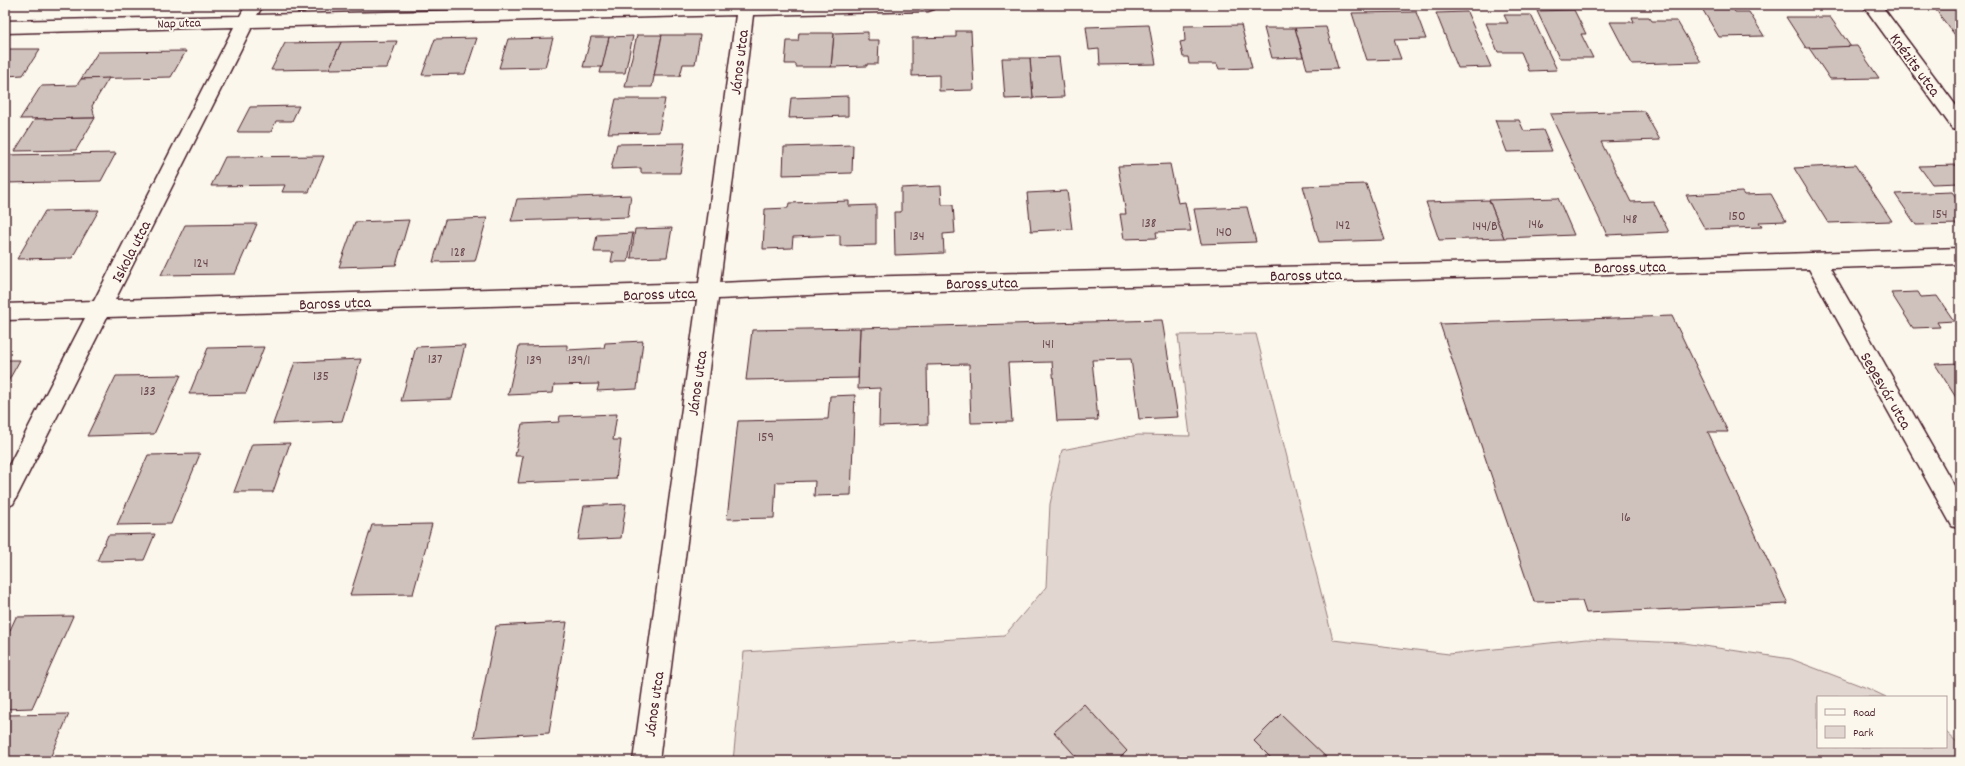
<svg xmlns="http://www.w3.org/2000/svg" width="1965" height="766" viewBox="0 0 1965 766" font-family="Dekko,sans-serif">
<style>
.green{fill:#e2d7d0;stroke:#967b7e}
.building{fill:#cfc2bc;stroke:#4a1f2b}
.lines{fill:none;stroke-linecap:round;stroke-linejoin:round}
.minor-casing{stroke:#4a1f2b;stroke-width:3}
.minor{fill:#fbf7ec;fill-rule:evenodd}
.labels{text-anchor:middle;stroke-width:4;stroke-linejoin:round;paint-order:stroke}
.far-street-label{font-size:13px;fill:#4a1f2b;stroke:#fbf7ec}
.number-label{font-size:14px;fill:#6b484f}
.street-label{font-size:16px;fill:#4a1f2b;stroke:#fbf7ec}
</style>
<rect width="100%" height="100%" fill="#fbf7ec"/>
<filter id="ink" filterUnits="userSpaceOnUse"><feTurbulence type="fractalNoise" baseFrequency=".025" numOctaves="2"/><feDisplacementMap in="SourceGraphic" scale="8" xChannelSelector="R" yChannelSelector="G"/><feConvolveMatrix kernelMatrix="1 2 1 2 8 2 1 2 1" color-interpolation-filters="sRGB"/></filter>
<g filter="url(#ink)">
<path class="green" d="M1256 334 1333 640 1449 654 1586 639 1684 643 1791 659 1867 688 1886 697H1818V747H1946V732L1960 745V761H733L744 652 1004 636 1046 587 1050 504 1062 450 1138 435 1190 436 1178 335Z"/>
<g class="building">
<path d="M1731 6 1735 12H1749L1764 36 1719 37 1701 7Z"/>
<path d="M1935 9H1960V39H1958Z"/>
<path d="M1574 10 1586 34H1581L1593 58H1559L1537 11Z"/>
<path d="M1416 12 1426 39 1394 40 1401 59 1367 60 1352 13Z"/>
<path d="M1467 12 1491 67 1458 68 1436 13Z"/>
<path d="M1504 15H1531L1557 70 1529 71 1521 52H1498L1486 23H1508Z"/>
<path d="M1632 17H1649L1652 21H1677L1701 62 1632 64 1610 22H1634Z"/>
<path d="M1786 17H1830L1851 47 1806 48Z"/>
<path d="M1149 25 1156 64 1100 65 1099 49 1089 50 1086 27Z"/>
<path d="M1241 25 1252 68 1219 69 1217 64H1189L1188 57H1183L1180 42 1185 41 1184 26Z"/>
<path d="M1326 27 1338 68 1307 69 1295 28Z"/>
<path d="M1264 28H1295L1303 57 1272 58Z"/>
<path d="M956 31H971L974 90 939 91V75L912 76V38L956 37Z"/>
<path d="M868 32V40H879L878 64H867V66L831 67 834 33Z"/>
<path d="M799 33H834L831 67H796V64H785L787 41H798Z"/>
<path d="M637 35H662L652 87H625Z"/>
<path d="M662 35H700L695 64H683L680 76H654Z"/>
<path d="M633 36 625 73H600L609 37Z"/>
<path d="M591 37H609L602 67H583Z"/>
<path d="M477 38 465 74 422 75 435 39Z"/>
<path d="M553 38 545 67 499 68 508 39Z"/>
<path d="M397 41 387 68 329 69 341 42Z"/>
<path d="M341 42 329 69 271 70 285 43Z"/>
<path d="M1857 46 1879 78 1830 79 1809 48Z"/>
<path d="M5 49H40L23 75 5 76Z"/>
<path d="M186 51 171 77 81 79 98 52Z"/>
<path d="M1059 57 1064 97 1033 98 1030 58Z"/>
<path d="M1002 58H1030L1033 98 1005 99Z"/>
<path d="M109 78 92 106 95 118 20 119 41 86 77 85 81 79Z"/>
<path d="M848 96V116L789 118 791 98Z"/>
<path d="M616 99H665L659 132 608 133Z"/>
<path d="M299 106 292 121H276L271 132H237L250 107Z"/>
<path d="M1644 111 1660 140 1601 142 1631 202 1653 201 1669 232 1607 235 1550 114Z"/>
<path d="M95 118 76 150 15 151 35 119Z"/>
<path d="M1495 120H1519L1524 131 1543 130 1552 151 1507 152Z"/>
<path d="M685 143 680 173H641V168L611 169 617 144Z"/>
<path d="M853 145 852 173 783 175 784 147Z"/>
<path d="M116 153 101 181 5 183V155Z"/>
<path d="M324 156 309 192H282L285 185 211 186 225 157Z"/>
<path d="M1170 164 1178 203 1185 202 1191 231 1156 232 1157 238 1124 239 1120 214H1126L1118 166Z"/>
<path d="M1855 165 1892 221 1828 223 1794 168Z"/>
<path d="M1957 165 1960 169V183L1932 184 1919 166Z"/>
<path d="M1366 184 1385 240 1319 242 1303 186Z"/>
<path d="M941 186 942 205H953L955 233 943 234 944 253 895 255 894 212H901V188Z"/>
<path d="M1067 191 1072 229 1031 231 1027 193Z"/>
<path d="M1742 192 1744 195 1771 194 1786 221 1759 222 1762 227 1705 229 1686 195Z"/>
<path d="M1952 192 1960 202V224L1916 225 1895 194Z"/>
<path d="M631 195 628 217 511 221 517 199Z"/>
<path d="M1558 198 1574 235 1504 238 1489 200Z"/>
<path d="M1489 200 1504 238 1439 240 1426 202Z"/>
<path d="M849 201V206L876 205V245L840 246V235L793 237 792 248 763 249 765 209 788 208 789 203Z"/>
<path d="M1247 207 1256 242 1201 244 1194 209Z"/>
<path d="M99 210 72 258 17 259 45 211Z"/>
<path d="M487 218 475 261 433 262 445 220Z"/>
<path d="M409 220 396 265 339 267 355 222Z"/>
<path d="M257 224 235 274 161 275 185 225Z"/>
<path d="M672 228 667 257 631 258 635 229Z"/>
<path d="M633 233 628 262H611L613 252H594L597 235Z"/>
<path d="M1918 292 1921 297 1937 296 1954 321 1937 322 1940 327 1913 328 1891 293Z"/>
<path d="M1672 316 1728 432H1708L1788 604 1586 613 1582 601 1534 602 1440 324Z"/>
<path d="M1162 320 1178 417 1139 419 1131 359 1092 360 1098 420 1057 421 1052 362 1008 363 1012 422 971 423 969 364 927 365 928 424 879 426 880 388 858 389 860 328Z"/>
<path d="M860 328 858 378 746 380 752 330Z"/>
<path d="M643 341 637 389 597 391 599 384 554 385 553 393 508 395 519 346 567 345V350L604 348 605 343Z"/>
<path d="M465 345 452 399 401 401 416 347Z"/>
<path d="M264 347 246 393 189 394 208 348Z"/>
<path d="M361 359 342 421 273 424 295 362Z"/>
<path d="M5 360H20L5 387Z"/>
<path d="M1960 363V404L1935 364Z"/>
<path d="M181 375 154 434 87 436 116 376Z"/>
<path d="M855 395 851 495 814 496 815 481 776 482 774 518 727 519 738 421 828 419 830 396Z"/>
<path d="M617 414 613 440H621L616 479 518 483 523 456H515L522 424 559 422 560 416Z"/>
<path d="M290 443 273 492H234L252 444Z"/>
<path d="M200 454 171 524 117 525 148 455Z"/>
<path d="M626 504 621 538 578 540 584 506Z"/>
<path d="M432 524 413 594 350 595 372 525Z"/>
<path d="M155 534 144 560 97 561 108 535Z"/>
<path d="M73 616 32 708 5 709V641L16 617Z"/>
<path d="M567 622 549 733 474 737 496 626Z"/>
<path d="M1084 704 1127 751 1117 761H1080L1054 732Z"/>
<path d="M69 714 50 758 5 759V715Z"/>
<path d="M1281 714 1330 761H1274L1254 741Z"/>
</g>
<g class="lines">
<defs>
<g id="minor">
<path d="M246 5H258L261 9 257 15 692 5H937L934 9 928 11 753 15 720 283 853 277 1656 258 1960 248V264L1830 268 1960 496V529L1952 526 1809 269 853 293 718 299 659 761H633L697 300 107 317 13 504 5 508V473L85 318 5 320V304L94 301 234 27 5 33V21L240 16ZM736 15 699 283 115 300 252 27Z"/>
<path d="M1863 5H1881L1960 111V131L1953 129Z"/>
</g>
</defs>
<use href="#minor" class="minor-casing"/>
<use href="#minor" class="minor"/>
</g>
</g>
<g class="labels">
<g class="far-street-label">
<text transform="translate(179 22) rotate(-2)" y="5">Nap utca</text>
</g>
<g class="number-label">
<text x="1940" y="218">154</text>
<text x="1737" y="220">150</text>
<text x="1630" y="223">148</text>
<text x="1149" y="227">138</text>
<text x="1536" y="228">146</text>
<text x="1343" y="229">142</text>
<text x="1485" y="230">144/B</text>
<text x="1224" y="236">140</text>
<text x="917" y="240">134</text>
<text x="458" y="256">128</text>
<text x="201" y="267">124</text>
<text x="1048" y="348">141</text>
<text x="435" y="363">137</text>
<text x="534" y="364">139</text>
<text x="579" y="364">139/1</text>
<text x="321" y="380">135</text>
<text x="148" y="395">133</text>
<text x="766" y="441">159</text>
<text x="1626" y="521">16</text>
</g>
<g class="street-label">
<text transform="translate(738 62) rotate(-83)" y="6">János utca</text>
<text transform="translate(1916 64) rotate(54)" y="6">Knézits utca</text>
<text transform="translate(130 251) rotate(-63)" y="6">Iskola utca</text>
<text transform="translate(1630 266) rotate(-1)" y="6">Baross utca</text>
<text transform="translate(1306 274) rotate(-1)" y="6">Baross utca</text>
<text transform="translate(982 282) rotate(-1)" y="6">Baross utca</text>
<text transform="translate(659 293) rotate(-2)" y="6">Baross utca</text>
<text transform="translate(335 302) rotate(-2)" y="6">Baross utca</text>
<text transform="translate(696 383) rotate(-82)" y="6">János utca</text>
<text transform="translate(1887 390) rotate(60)" y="6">Segesvár utca</text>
<text transform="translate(653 704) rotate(-82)" y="6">János utca</text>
</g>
</g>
<rect width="1965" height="766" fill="none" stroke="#fbf7ec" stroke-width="20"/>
<rect x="10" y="10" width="1945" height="746" fill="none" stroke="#4a1f2b" stroke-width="1.5" filter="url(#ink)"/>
<rect x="1817" y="696" width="130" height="52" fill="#fbf7ec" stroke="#b4a19f"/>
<rect x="1825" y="709" width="20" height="6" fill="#fbf7ec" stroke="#b4a19f"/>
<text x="1853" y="716" font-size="12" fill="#4a1f2b">Road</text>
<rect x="1825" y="726" width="20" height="12" fill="#e2d7d0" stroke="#b4a19f"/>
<text x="1853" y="736" font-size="12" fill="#4a1f2b">Park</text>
</svg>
